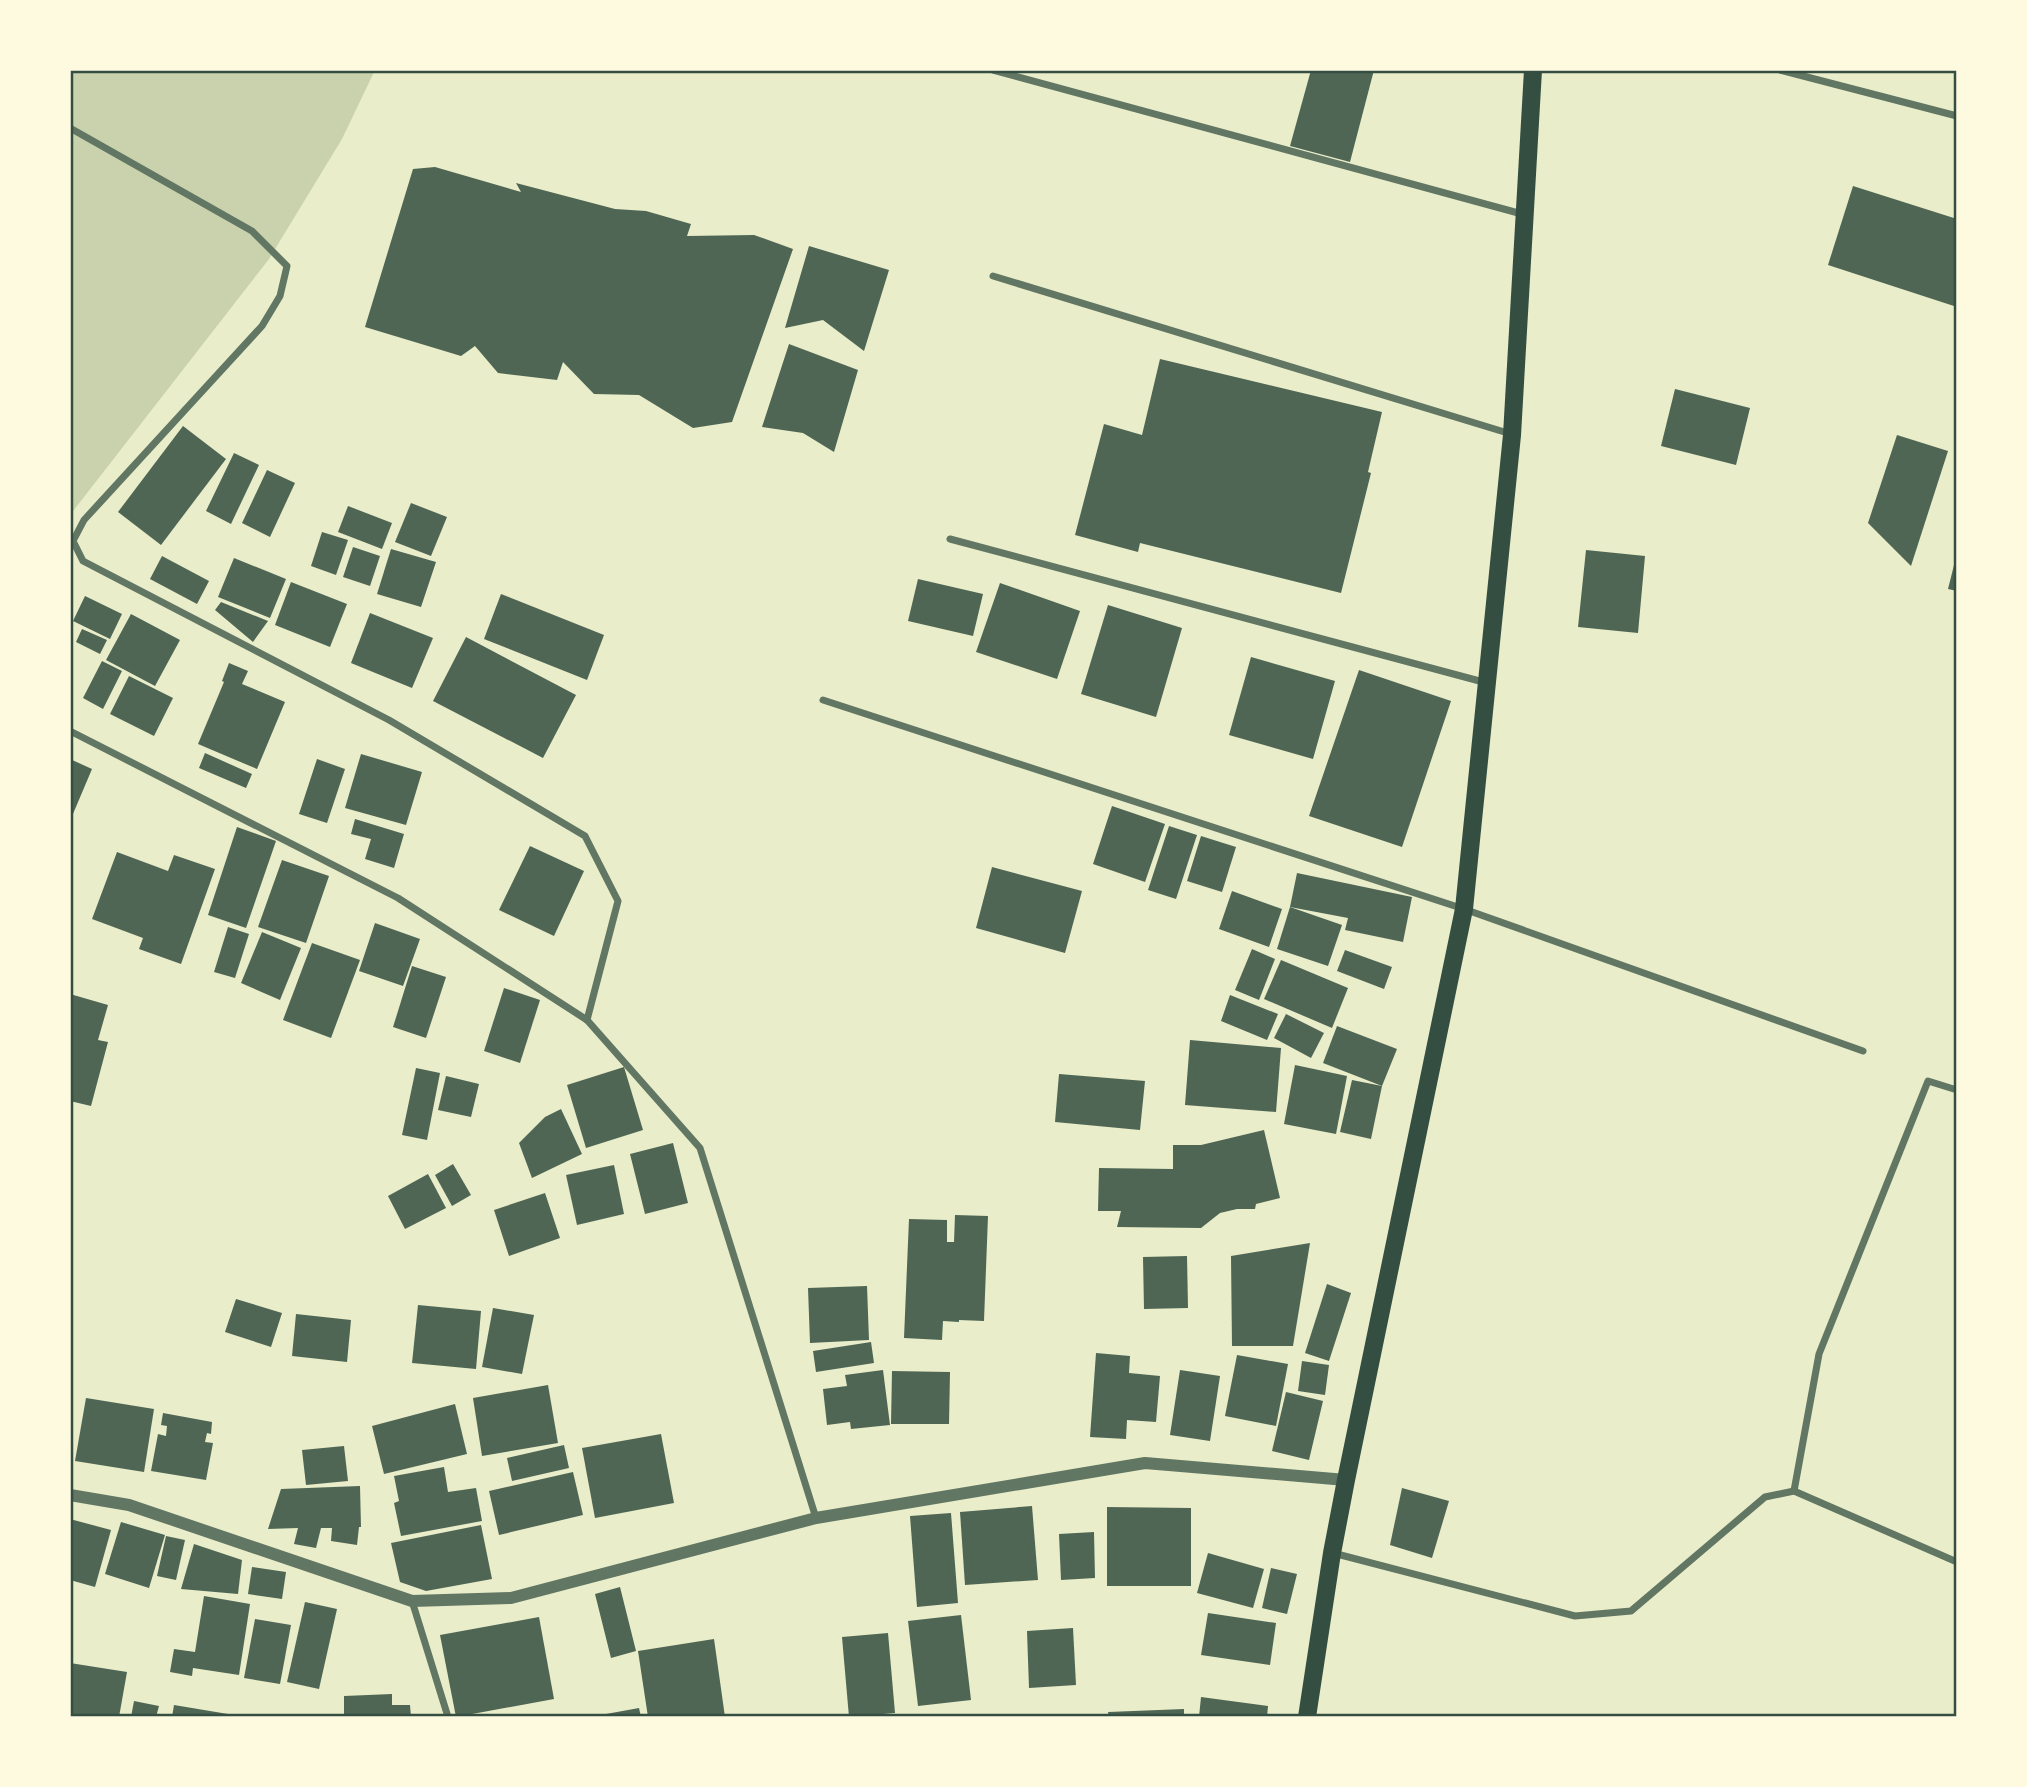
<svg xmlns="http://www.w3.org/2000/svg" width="2027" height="1787" viewBox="0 0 2027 1787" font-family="Merriweather,serif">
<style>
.green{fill:#cad2ad}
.building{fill:#4f6655}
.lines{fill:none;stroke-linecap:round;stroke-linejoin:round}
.minor{stroke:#617663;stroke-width:7}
.tertiary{stroke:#617663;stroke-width:12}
.primary{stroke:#344e41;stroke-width:18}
.neatline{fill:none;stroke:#344e41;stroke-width:2.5}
</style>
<rect width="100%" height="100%" fill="#e9edc9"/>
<path class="green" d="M70 70H375L342 139 269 259 70 515Z"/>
<g class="building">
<path d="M1311 70H1374L1350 162 1290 146Z"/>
<path d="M435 167 521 192 516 183 615 209 646 211 691 224 687 236 754 235 793 249 732 422 693 428 639 395 594 394 563 362 557 380 498 373 475 346 461 356 365 327 413 169Z"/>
<path d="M1853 186 1957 219V307L1828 265Z"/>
<path d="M809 246 889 270 864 351 823 320 785 328Z"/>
<path d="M789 344 858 370 834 452 803 433 762 427Z"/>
<path d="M1160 359 1382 412 1368 472 1371 473 1341 593 1140 543 1138 552 1075 535 1104 424 1142 435Z"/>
<path d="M1675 389 1750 408 1736 465 1661 446Z"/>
<path d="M183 426 226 459 161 545 118 512Z"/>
<path d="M1897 435 1948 451 1911 566 1868 523Z"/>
<path d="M234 453 259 465 231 524 206 511Z"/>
<path d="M267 470 295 483 270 537 242 523Z"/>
<path d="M411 503 447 517 431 556 395 542Z"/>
<path d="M348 506 392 523 382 549 338 532Z"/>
<path d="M322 532 348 540 336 575 311 566Z"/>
<path d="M353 547 380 556 370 586 343 577Z"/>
<path d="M391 549 436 562 421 607 377 594Z"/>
<path d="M1586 550 1645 556 1638 633 1578 627Z"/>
<path d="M162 556 209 581 197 604 150 579Z"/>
<path d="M1956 557H1957V591L1948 589Z"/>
<path d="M234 558 286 579 270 618 218 597Z"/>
<path d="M918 579 983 594 973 636 908 621Z"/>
<path d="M291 582 347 604 330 647 275 625Z"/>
<path d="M1000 583 1080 611 1057 679 976 652Z"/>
<path d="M501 594 604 635 587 680 484 639Z"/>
<path d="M85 596 122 614 110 639 73 621Z"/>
<path d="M221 602 268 621 253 642 215 610Z"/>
<path d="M1108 605 1182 628 1156 717 1081 694Z"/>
<path d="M370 613 433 638 412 688 351 663Z"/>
<path d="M131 614 180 640 155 686 106 660Z"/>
<path d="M82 629 107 640 100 654 76 642Z"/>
<path d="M466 637 576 695 543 758 433 701Z"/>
<path d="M1251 657 1335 681 1313 759 1229 735Z"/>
<path d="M102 661 122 671 103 709 83 698Z"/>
<path d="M229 663 248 671 242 684 285 702 257 769 198 744 224 682 222 681Z"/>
<path d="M1359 670 1451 701 1402 847 1309 816Z"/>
<path d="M129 676 173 698 154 736 110 714Z"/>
<path d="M205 753 252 774 246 788 199 768Z"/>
<path d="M361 754 422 772 406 825 345 808Z"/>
<path d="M70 759 92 769 70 821Z"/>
<path d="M317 759 345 769 327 823 299 814Z"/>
<path d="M1112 806 1165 824 1145 882 1093 864Z"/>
<path d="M355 819 404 834 394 868 365 859 371 839 351 834Z"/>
<path d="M1169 826 1197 835 1176 899 1148 890Z"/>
<path d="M237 827 276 841 246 928 208 915Z"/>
<path d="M1201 836 1236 847 1222 892 1187 881Z"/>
<path d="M530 846 584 871 554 936 499 910Z"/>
<path d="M117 852 168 871 174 855 215 869 181 964 139 949 143 938 92 919Z"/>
<path d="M282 860 329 876 306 943 258 927Z"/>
<path d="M992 867 1082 891 1065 953 976 928Z"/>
<path d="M1297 873 1412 897 1403 942 1345 930 1348 918 1290 907Z"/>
<path d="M1232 891 1282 909 1269 947 1219 929Z"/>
<path d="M1290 907 1342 925 1328 966 1277 949Z"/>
<path d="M375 923 420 939 403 986 359 971Z"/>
<path d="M228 927 249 934 235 978 214 972Z"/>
<path d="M262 932 301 948 280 1000 241 983Z"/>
<path d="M312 943 360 960 331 1038 283 1020Z"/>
<path d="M1252 949 1275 959 1259 1000 1235 990Z"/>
<path d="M1345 950 1392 967 1384 989 1337 971Z"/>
<path d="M1281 960 1348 988 1332 1028 1264 999Z"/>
<path d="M412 966 446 977 426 1038 393 1027Z"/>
<path d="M504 988 540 1000 520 1063 484 1051Z"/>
<path d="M70 994 108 1005 98 1040 108 1042 91 1106 70 1101Z"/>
<path d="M1230 995 1278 1014 1267 1040 1221 1021Z"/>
<path d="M1286 1014 1324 1033 1311 1058 1274 1038Z"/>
<path d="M1337 1026 1397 1049 1382 1086 1323 1063Z"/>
<path d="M1190 1040 1281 1048 1276 1112 1185 1105Z"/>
<path d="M1295 1065 1347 1076 1336 1134 1284 1124Z"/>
<path d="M624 1067 643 1130 586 1148 567 1085Z"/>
<path d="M416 1068 440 1073 427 1140 402 1135Z"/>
<path d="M1059 1074 1145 1081 1140 1130 1055 1122Z"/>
<path d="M446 1076 479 1084 471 1117 438 1110Z"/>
<path d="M1352 1080 1382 1086 1371 1139 1340 1132Z"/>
<path d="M561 1109 582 1154 532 1178 519 1143 545 1117Z"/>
<path d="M1264 1130 1280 1198 1256 1204 1255 1209H1237L1220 1213 1201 1228 1117 1227 1121 1211H1098L1099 1168 1173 1169V1145H1201Z"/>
<path d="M673 1143 688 1203 645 1214 630 1154Z"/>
<path d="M453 1164 471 1195 452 1206 435 1175Z"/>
<path d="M614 1165 624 1214 577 1225 566 1175Z"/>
<path d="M428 1174 446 1208 405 1229 388 1196Z"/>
<path d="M545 1193 560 1238 509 1256 494 1210Z"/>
<path d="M955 1215 988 1216 984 1321 959 1320V1322L943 1321 942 1340 904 1338 909 1219 947 1220V1242H954Z"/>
<path d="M1310 1243 1293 1346H1232L1231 1256Z"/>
<path d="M1187 1256 1188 1308 1144 1309 1143 1257Z"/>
<path d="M1327 1284 1351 1293 1329 1361 1305 1353Z"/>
<path d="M867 1286 869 1340 810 1343 808 1288Z"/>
<path d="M236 1299 282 1313 271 1347 225 1332Z"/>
<path d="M418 1305 481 1311 476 1369 412 1363Z"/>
<path d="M493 1308 534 1315 522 1374 482 1367Z"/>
<path d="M296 1314 351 1320 347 1362 292 1356Z"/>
<path d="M871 1342 874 1363 816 1372 813 1351Z"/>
<path d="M1096 1353 1130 1356 1129 1373 1160 1376 1156 1422 1127 1420 1126 1439 1090 1437Z"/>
<path d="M1237 1355 1288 1364 1276 1426 1225 1416Z"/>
<path d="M1302 1361 1329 1365 1325 1395 1298 1391Z"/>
<path d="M883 1370 890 1425 851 1429 850 1422 827 1425 823 1389 847 1386 845 1375Z"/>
<path d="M1180 1370 1220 1376 1210 1441 1170 1435Z"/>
<path d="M892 1371 950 1372 949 1424H891Z"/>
<path d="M548 1385 558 1443 482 1456 473 1398Z"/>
<path d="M1286 1392 1323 1401 1309 1460 1272 1451Z"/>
<path d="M86 1398 154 1409 144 1472 75 1461Z"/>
<path d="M455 1404 467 1454 384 1474 372 1426Z"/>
<path d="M163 1413 212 1422 211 1434 207 1433 205 1442 213 1443 206 1480 151 1471 158 1434 166 1436 167 1426 161 1425Z"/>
<path d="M661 1434 674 1503 595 1518 582 1448Z"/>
<path d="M564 1445 569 1468 512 1481 507 1458Z"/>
<path d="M344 1446 348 1481 306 1485 302 1450Z"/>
<path d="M444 1467 448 1492 476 1488 482 1521 401 1536 394 1503 399 1501 394 1476Z"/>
<path d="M573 1472 583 1515 499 1535 489 1491Z"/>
<path d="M360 1486 361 1527H359L357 1545 331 1541 332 1528H321L316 1548 294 1544 298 1528 268 1529 281 1489Z"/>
<path d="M1402 1488 1449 1501 1432 1558 1390 1545Z"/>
<path d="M1032 1506 1038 1580 965 1585 960 1512Z"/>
<path d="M1107 1507 1191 1508V1586H1107Z"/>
<path d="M951 1513 958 1603 917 1607 910 1516Z"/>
<path d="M70 1519 111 1530 95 1587 70 1580Z"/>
<path d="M121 1522 165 1535 149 1588 105 1574Z"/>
<path d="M481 1525 492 1579 426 1591 400 1582 391 1543Z"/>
<path d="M1094 1532 1095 1578 1061 1580 1059 1534Z"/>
<path d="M166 1536 185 1540 176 1580 157 1576Z"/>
<path d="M194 1544 242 1560 238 1594 181 1589Z"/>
<path d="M1208 1553 1264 1569 1253 1608 1197 1593Z"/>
<path d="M252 1567 286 1572 282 1599 248 1594Z"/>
<path d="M1271 1568 1297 1574 1287 1614 1262 1608Z"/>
<path d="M620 1587 636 1651 611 1658 595 1594Z"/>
<path d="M204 1596 250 1604 239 1675 193 1668 192 1676 170 1672 174 1649 195 1652Z"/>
<path d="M305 1602 337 1609 319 1689 287 1682Z"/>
<path d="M1208 1613 1276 1623 1270 1665 1201 1655Z"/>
<path d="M961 1615 971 1700 918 1706 908 1621Z"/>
<path d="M539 1617 554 1699 456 1717 440 1635Z"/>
<path d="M255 1619 291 1625 280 1684 244 1678Z"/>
<path d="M1073 1628 1076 1685 1029 1688 1027 1631Z"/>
<path d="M888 1633 895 1713 849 1717 842 1637Z"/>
<path d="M714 1639 725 1717H648L638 1651Z"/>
<path d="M70 1663 127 1672 119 1717H70Z"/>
<path d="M392 1694V1705H410L411 1717H344V1696Z"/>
<path d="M1201 1697 1268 1706 1267 1717H1199Z"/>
<path d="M134 1701 159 1706 156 1717H131Z"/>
<path d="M174 1705 240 1716V1717H172Z"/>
<path d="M639 1708 641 1717H595V1716Z"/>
<path d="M1184 1709V1717H1109L1108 1712Z"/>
</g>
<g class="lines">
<g class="minor">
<path d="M993 70 1522 214"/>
<path d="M1780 70 1957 116"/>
<path d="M70 128 252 231 287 266 280 296 262 326 84 520 73 541 83 561 389 720 585 836 618 901 587 1020"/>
<path d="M993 276 1511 434"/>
<path d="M950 539 1487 683"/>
<path d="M823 700 1464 909 1863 1051"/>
<path d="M70 731 398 898 587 1020 700 1148 816 1518"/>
<path d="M1794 1491 1819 1354 1928 1081 1957 1090"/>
<path d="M1333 1553 1575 1616 1631 1611 1765 1497 1794 1491 1957 1562"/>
<path d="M412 1601 448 1717"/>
</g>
<path class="tertiary" d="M70 1495 129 1505 412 1601 511 1598 816 1518 1145 1463 1346 1480"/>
<path class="primary" d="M1307 1717 1332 1553 1346 1480 1464 909 1512 435 1533 70"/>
</g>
<rect width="2027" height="1787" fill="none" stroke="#fefae0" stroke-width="144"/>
<rect x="72" y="72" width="1883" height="1643" class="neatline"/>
</svg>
